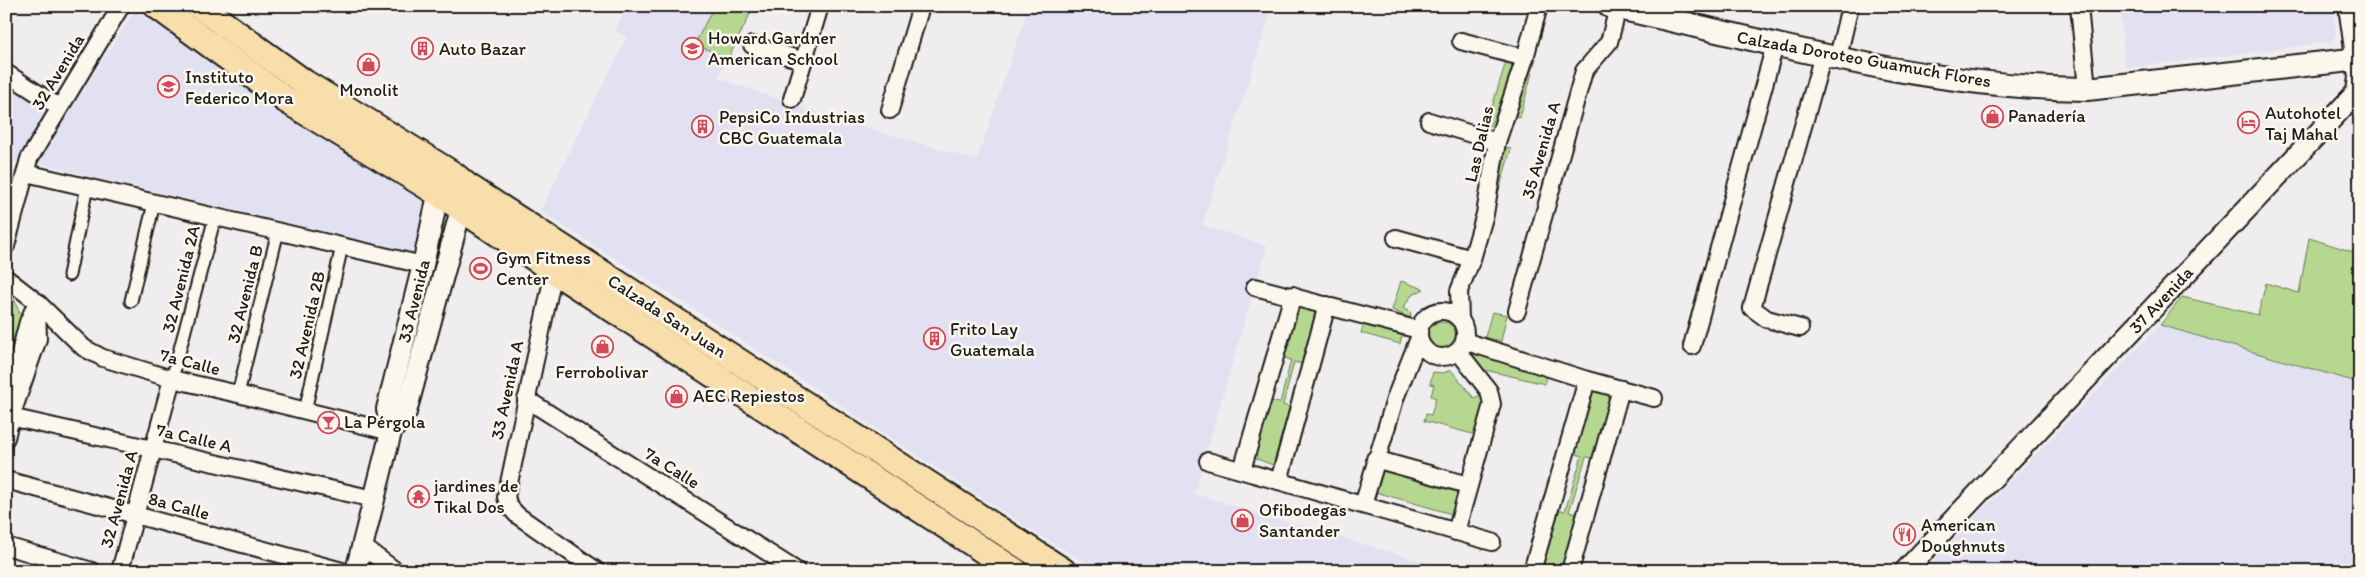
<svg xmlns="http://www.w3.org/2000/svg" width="2366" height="577" viewBox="0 0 2366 577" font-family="Itim,sans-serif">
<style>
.built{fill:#e1e1f1}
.green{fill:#b6d790;stroke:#697a56}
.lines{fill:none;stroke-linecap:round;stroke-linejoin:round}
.pedestrian-casing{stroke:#1c1c1c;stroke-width:15}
.minor-casing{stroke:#1c1c1c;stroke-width:20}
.tertiary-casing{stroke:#1c1c1c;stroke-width:24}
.secondary-casing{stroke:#1c1c1c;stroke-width:26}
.primary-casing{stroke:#1c1c1c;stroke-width:29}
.pedestrian{stroke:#fbf7ec;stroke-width:11}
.minor{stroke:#fbf7ec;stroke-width:16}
.tertiary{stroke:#fbf7ec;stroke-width:20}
.secondary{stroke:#fbf7ec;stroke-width:22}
.primary{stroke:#f8deab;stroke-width:25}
.labels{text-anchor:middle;stroke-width:5;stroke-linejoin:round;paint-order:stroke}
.poi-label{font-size:18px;fill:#1c1c1c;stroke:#fbf7ec;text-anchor:start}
.street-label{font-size:18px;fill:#1c1c1c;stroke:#fbf7ec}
</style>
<rect width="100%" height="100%" fill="#efedee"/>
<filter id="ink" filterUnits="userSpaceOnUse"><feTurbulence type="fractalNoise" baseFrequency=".02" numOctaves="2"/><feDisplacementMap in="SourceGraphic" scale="10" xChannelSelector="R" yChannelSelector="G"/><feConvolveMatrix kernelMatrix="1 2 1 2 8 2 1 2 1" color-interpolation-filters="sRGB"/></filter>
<g filter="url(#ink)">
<g class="built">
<path d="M627 6H754L718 78 832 118 977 160 1029 6H1273L1202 225 1267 246 1194 494 1454 571H1100L1033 531 679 299 540 211 627 37 615 31Z"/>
<path d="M2120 6H2333L2336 34 2332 42 2125 68Z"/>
<path d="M135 11 430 200 417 253 36 163Z"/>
<path d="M6 74 52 102 17 161 6 163Z"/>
<path d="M2160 325 2360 383V571H1924Z"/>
</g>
<g class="green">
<path d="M714 6H754L728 59 695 44Z"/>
<path d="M1508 55 1513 60 1515 72 1490 126H1486Z"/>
<path d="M1536 58 1520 118 1512 115Z"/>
<path d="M1502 146 1511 149 1486 235Z"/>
<path d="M2309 238 2360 254V383L2160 325 2182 297 2258 315 2266 283 2299 293Z"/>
<path d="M1401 281 1424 289 1412 295 1403 308 1411 313 1410 318 1392 310Z"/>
<path d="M6 288 11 291 22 319 6 380Z"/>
<path d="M1299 301 1319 306 1302 364 1294 362 1283 405 1290 407 1273 465 1254 458 1270 401 1280 403 1291 360 1283 357Z"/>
<path d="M1492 312 1507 315 1501 341 1485 337Z"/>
<path d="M1365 319 1403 331 1400 344 1361 333Z"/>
<circle cx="1442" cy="337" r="15"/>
<path d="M1472 348 1548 372 1545 384 1481 369 1468 353Z"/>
<path d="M1451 370 1474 398 1481 395 1485 400 1476 435 1424 421 1426 414 1431 415 1436 398 1431 396 1434 385 1430 384 1433 372 1443 373Z"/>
<path d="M1592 386 1613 392 1595 458 1586 457 1569 512 1578 514 1562 571H1540L1556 509 1565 511 1582 456 1573 453Z"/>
<path d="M1379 465 1459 487 1452 514 1372 491Z"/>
</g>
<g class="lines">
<defs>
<g id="pedestrian">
<path d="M69 275 87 187"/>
<path d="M131 301 154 203"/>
<path d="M172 379 215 217"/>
<path d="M238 394 278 231"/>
<path d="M305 411 342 246"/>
</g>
<g id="minor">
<path d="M2079 6 2087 89"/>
<path d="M1461 41 1525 58"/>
<path d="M752 45 804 61"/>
<path d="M1838 57 1850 6"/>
<path d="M6 73 59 107"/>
<path d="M792 99 820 6"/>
<path d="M890 110 921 6"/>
<path d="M1429 121 1497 142"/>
<path d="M26 173 423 265"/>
<path d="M1396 238 1472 259"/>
<path d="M6 246 29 159 121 6"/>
<path d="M554 271 506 497 509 506 517 515 597 571"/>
<path d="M6 278 37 302 84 348 103 358 172 379 238 394 391 432"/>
<path d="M1255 287 1419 330"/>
<circle cx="1442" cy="334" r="23"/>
<path d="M1517 311 1584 71 1609 42 1618 8"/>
<path d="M1460 319 1459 291 1472 259 1485 214 1497 142 1525 58 1539 6"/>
<path d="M1800 328 1767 319 1752 308 1823 55"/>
<path d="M1464 341 1587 380 1654 398"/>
<path d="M1692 346 1775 45"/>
<path d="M13 379 28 322 37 302"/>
<path d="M526 399 797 571"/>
<path d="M6 416 374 499"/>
<path d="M6 438 11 417 38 339 37 302"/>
<path d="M1375 459 1468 485"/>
<path d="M1208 461 1492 542"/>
<path d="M1242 470 1293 295"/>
<path d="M6 480 342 571"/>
<path d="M1279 481 1327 305"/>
<path d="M1363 505 1396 396 1419 338"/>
<path d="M1456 532 1492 404 1489 391 1458 351"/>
<path d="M6 546 92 571"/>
<path d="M362 546 396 571"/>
<path d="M120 571 172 379"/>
<path d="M1532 571 1587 380"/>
<path d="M1570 571 1621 389"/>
</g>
<g id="tertiary">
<path d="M391 432 406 412 465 195"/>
<path d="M356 571 391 432 387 409 423 265 441 181"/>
<path d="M1905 571 2357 92 2359 77 2349 6"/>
</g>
<path id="secondary" d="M1610 6C1767 41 1925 88 2087 89L2360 59"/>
<g id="primary">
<path d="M157 6 286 100 438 193 554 271 1015 571"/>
<path d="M199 6 305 83 454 175 467 186 1063 571"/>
</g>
</defs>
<use href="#pedestrian" class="pedestrian-casing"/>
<use href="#minor" class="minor-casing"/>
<use href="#tertiary" class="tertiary-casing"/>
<use href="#secondary" class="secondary-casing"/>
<use href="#primary" class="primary-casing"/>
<use href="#pedestrian" class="pedestrian"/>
<use href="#minor" class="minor"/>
<use href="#tertiary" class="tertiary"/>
<use href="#secondary" class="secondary"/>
<use href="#primary" class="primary"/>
</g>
</g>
<defs>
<symbol id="school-ring" viewBox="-11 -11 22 22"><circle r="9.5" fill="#fbf7ec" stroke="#d1495b" stroke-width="1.5"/><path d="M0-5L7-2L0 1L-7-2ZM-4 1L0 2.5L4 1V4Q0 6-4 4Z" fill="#d1495b"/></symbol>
<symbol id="building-ring" viewBox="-11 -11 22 22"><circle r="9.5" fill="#fbf7ec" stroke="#d1495b" stroke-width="1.5"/><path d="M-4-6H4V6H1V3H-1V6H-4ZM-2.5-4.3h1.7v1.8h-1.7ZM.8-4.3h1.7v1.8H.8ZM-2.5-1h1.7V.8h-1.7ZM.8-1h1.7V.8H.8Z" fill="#d1495b"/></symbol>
<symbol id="shop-ring" viewBox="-11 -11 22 22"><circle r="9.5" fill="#fbf7ec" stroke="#d1495b" stroke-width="1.5"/><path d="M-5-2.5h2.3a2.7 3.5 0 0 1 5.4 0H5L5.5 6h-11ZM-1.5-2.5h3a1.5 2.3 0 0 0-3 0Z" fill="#d1495b"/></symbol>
<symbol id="hotel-ring" viewBox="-11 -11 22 22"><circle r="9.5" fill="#fbf7ec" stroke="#d1495b" stroke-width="1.5"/><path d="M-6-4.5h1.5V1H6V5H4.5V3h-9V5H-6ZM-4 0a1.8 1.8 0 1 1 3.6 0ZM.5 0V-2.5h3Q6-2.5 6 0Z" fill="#d1495b"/></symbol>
<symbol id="stadium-ring" viewBox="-11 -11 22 22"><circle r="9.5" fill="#fbf7ec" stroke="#d1495b" stroke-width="1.5"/><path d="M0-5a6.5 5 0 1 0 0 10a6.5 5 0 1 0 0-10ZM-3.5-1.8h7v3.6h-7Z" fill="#d1495b"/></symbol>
<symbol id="bar-ring" viewBox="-11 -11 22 22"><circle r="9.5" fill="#fbf7ec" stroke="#d1495b" stroke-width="1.5"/><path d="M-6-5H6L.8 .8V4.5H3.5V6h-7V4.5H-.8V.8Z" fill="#d1495b"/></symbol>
<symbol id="temple-ring" viewBox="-11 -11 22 22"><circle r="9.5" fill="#fbf7ec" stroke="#d1495b" stroke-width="1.5"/><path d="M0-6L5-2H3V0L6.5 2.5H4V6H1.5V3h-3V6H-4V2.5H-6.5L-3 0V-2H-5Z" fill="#d1495b"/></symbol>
<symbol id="restaurant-ring" viewBox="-11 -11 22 22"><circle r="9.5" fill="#fbf7ec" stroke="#d1495b" stroke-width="1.5"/><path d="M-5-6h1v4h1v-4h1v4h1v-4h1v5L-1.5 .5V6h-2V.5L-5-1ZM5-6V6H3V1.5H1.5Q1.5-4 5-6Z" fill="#d1495b"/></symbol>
</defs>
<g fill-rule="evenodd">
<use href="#school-ring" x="680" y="36" width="25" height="25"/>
<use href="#building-ring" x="410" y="36" width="25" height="25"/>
<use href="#shop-ring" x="356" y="52" width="25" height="25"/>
<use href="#school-ring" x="156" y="74" width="25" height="25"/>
<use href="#shop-ring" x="1980" y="104" width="25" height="25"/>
<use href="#hotel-ring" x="2236" y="110" width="25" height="25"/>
<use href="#building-ring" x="690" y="114" width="25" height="25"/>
<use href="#stadium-ring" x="468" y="256" width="25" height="25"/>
<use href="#building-ring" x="922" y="326" width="25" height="25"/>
<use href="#shop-ring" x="590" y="334" width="25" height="25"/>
<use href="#shop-ring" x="664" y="384" width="25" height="25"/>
<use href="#bar-ring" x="316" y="410" width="25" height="25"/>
<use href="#temple-ring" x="406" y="484" width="25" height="25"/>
<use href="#shop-ring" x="1230" y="508" width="25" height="25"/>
<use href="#restaurant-ring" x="1892" y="522" width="25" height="25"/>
</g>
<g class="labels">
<g class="poi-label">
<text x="708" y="44">Howard Gardner<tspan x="708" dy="21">American School</tspan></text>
<text x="439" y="55">Auto Bazar</text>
<text x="185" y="83">Instituto<tspan x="185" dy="21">Federico Mora</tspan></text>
<text x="369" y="96" text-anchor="middle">Monolit</text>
<text x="2265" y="119">Autohotel<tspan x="2265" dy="21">Taj Mahal</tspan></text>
<text x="2008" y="122">Panadería</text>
<text x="719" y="123">PepsiCo Industrias<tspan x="719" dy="21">CBC Guatemala</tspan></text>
<text x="496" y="264">Gym Fitness<tspan x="496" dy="21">Center</tspan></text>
<text x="950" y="335">Frito Lay<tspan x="950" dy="21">Guatemala</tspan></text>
<text x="602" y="378" text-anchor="middle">Ferrobolivar</text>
<text x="693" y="402">AEC Repiestos</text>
<text x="344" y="428">La Pérgola</text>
<text x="434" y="492">jardines de<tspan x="434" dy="21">Tikal Dos</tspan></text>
<text x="1259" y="516">Ofibodegas<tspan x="1259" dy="21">Santander</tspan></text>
<text x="1921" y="531">American<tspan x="1921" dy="21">Doughnuts</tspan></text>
</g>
<g class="street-label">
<text transform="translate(1864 59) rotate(10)" y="6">Calzada Doroteo Guamuch Flores</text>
<text transform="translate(58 72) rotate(-59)" y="6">32 Avenida</text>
<text transform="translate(1479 144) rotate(-77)" y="6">Las Dalias</text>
<text transform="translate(1541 150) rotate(-74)" y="6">35 Avenida A</text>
<text transform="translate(181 279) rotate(-76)" y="6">32 Avenida 2A</text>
<text transform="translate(245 294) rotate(-76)" y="6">32 Avenida B</text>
<text transform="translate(2161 300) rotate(-47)" y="6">37 Avenida</text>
<text transform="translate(414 301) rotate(-76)" y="6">33 Avenida</text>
<text transform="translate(667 316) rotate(33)" y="6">Calzada San Juan</text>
<text transform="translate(307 325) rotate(-77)" y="6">32 Avenida 2B</text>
<text transform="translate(190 362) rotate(14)" y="6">7a Calle</text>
<text transform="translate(507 390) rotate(-78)" y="6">33 Avenida A</text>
<text transform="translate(194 438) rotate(13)" y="6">7a Calle A</text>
<text transform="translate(672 468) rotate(32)" y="6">7a Calle</text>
<text transform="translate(119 499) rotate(-75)" y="6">32 Avenida A</text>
<text transform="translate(179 506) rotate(15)" y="6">8a Calle</text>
</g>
</g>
<rect width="2366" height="577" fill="none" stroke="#fbf7ec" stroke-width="25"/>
<rect x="12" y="12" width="2341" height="552" fill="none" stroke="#1c1c1c" stroke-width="2" filter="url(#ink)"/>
</svg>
